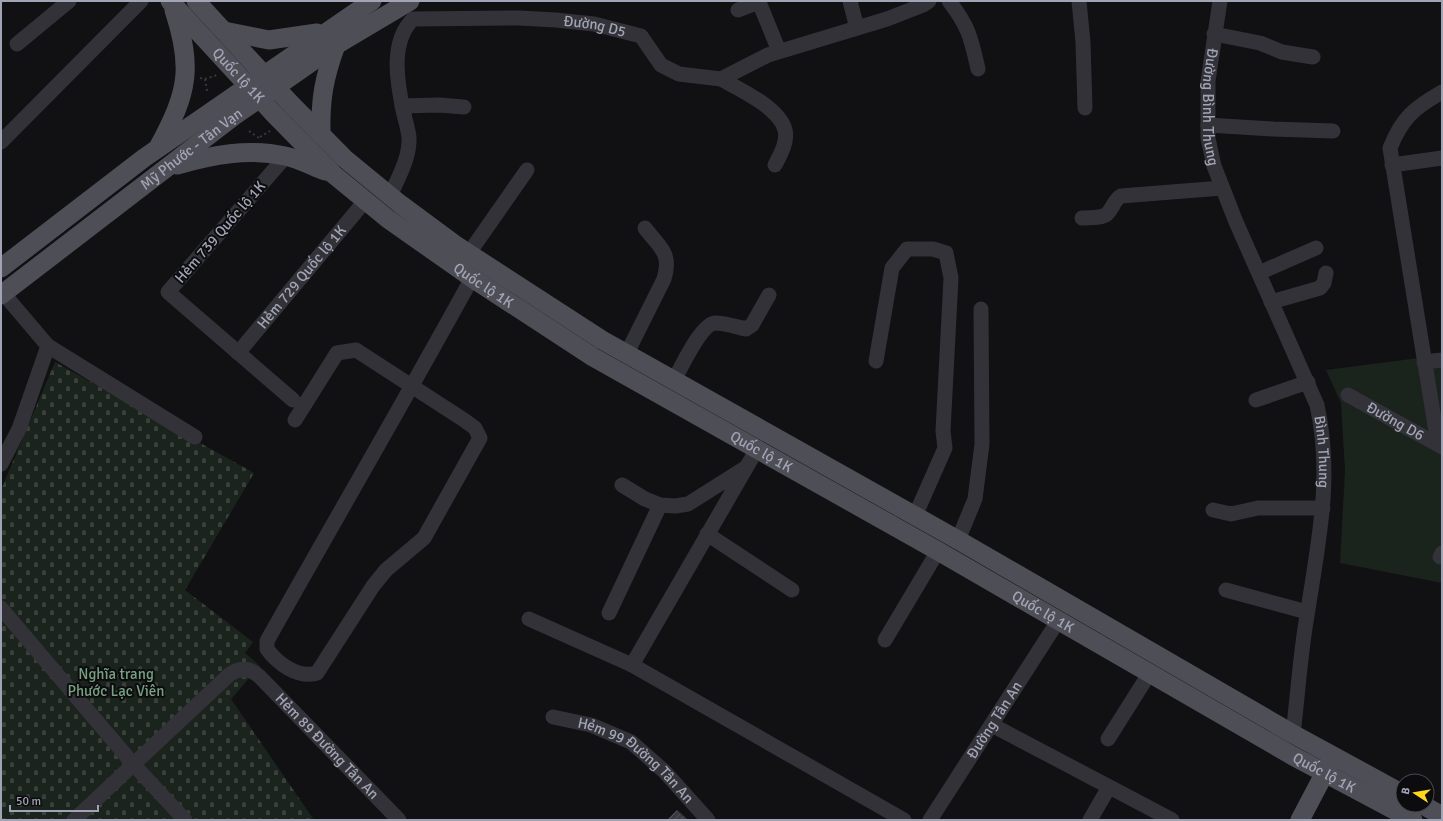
<svg xmlns="http://www.w3.org/2000/svg" width="1443" height="821" viewBox="0 0 1443 821" font-family="Signika,sans-serif">
<style>
.green{fill:#1b231d}
.cemetery{fill:url(#cemetery-stones)}
.building{fill:url(#building-hatch);stroke:#2c2b2f}
.lines{fill:none;stroke-linecap:round;stroke-linejoin:round}
.path{stroke:#38393f;stroke-width:2;stroke-dasharray:2 3;stroke-linecap:butt}
.minor{stroke:#323238;stroke-width:15}
.major{stroke:#4e4e57;stroke-width:19}
.labels{text-anchor:middle;stroke-width:4;stroke-linejoin:round;paint-order:stroke}
.street-label{font-size:15px;fill:#a1a4b4;stroke:#0c0c0e}
.park-label{font-size:15px;fill:#77a180;stroke:#0c0c0e}
</style>
<defs>
<pattern id="cemetery-stones" width="16" height="16" patternUnits="userSpaceOnUse"><rect width="16" height="16" fill="#1b231d"/><path d="M2 7V4a2 2 0 0 1 4 0v3zM10 15v-3a2 2 0 0 1 4 0v3z" fill="#39403b"/></pattern>
<pattern id="building-hatch" width="6" height="6" patternUnits="userSpaceOnUse"><rect width="6" height="6" fill="#3a3b40"/><path d="M-1 1l2-2M0 6l6-6M5 7l2-2" fill="none" stroke="#535459"/></pattern>
</defs>
<rect width="100%" height="100%" fill="#111113"/>
<path class="green" d="M1442 355V583L1340 563 1345 470 1341 403 1326 370Z"/>
<path class="cemetery" d="M55 362 254 473 185 590 253 642 245 653 260 666 231 699 314 820H1V490Z"/>
<path class="building" d="M677 810 688 820H667Z"/>
<g class="lines">
<g class="path">
<path d="M200 78 205 79 217 75"/>
<path d="M205 79 207 91"/>
<path d="M249 131 259 138"/>
<path d="M260 137 270 131"/>
</g>
<g class="minor">
<path d="M850 1 857 28"/>
<path d="M949 1C969 27 971 38 978 69"/>
<path d="M1079 1 1083 42 1085 108"/>
<path id="s1" d="M1220 1 1208 81V138L1214 166 1236 222 1317 405C1333 478 1318 543 1307 616 1300 655 1298 694 1293 734"/>
<path d="M738 10 759 2 779 51"/>
<path d="M1214 34 1260 43 1282 52 1313 57"/>
<path d="M17 44 69 1"/>
<path d="M721 79C739 89 780 108 785 130 788 142 780 155 775 165"/>
<path d="M402 106 439 105 464 107"/>
<path d="M1208 125 1273 129 1333 131"/>
<path d="M1 142 141 1"/>
<path d="M286 156 168 292 293 400"/>
<path d="M1392 165 1442 158"/>
<path id="s2" d="M390 196C398 178 410 158 409 137 408 129 405 119 403 110 397 81 390 42 413 19L519 18 556 20 594 24 641 36 661 65 679 74 721 79 768 55 887 19 923 5 929 1"/>
<path d="M1082 218C1089 217 1101 219 1107 214 1113 208 1114 200 1121 196L1222 188"/>
<path d="M469 253 527 170"/>
<path d="M1259 273 1316 248"/>
<path d="M1271 302 1320 288 1324 283 1326 273"/>
<path d="M48 346 195 437"/>
<path id="s3" d="M238 353 365 201"/>
<path d="M627 353 664 279C672 253 660 248 645 228"/>
<path d="M876 361 892 268 907 249H933L946 253 951 278 943 431 945 448 915 516"/>
<path d="M1424 362 1442 360"/>
<path d="M674 380C681 368 701 324 715 323 725 323 737 327 746 329L752 325 769 295"/>
<path id="s4" d="M1348 395 1442 447"/>
<path d="M1256 400 1308 382"/>
<path d="M295 420 337 353 356 350 464 420 475 428 480 438 424 538 386 570 373 586 317 673C298 679 277 663 267 649V641C335 520 405 400 472 278"/>
<path d="M1438 444 1390 148C1402 118 1414 108 1442 92"/>
<path d="M1 464 19 429 48 346 3 293"/>
<path d="M622 485 645 499 660 505 675 506 688 504 745 468"/>
<path d="M1213 510 1231 514 1258 508H1323"/>
<path d="M707 534 792 590"/>
<path d="M958 540 975 499 982 444 981 309"/>
<path d="M1440 557 1442 553"/>
<path d="M1226 590 1307 612"/>
<path d="M1 608 134 765 185 820"/>
<path d="M609 613 660 505"/>
<path d="M529 619 632 665 904 820"/>
<path d="M885 640 938 551"/>
<path d="M632 665 757 449"/>
<path id="s5" d="M553 717 591 725 631 742 664 771 708 820"/>
<path d="M992 725 1172 820"/>
<path d="M1108 739 1149 674"/>
<path id="s6" d="M74 820 230 674C241 667 251 668 260 677L399 820"/>
<path id="s7" d="M930 820 1058 621"/>
<path d="M1090 820 1109 787"/>
</g>
<g class="major">
<path id="s8" d="M170 1 275 115 333 174 388 219 472 278 593 357 938 551 1293 756 1413 820"/>
<path d="M196 1 289 102 344 158 400 204 454 244 602 340 958 540 1293 734 1403 794"/>
<path d="M224 31 269 40 317 33"/>
<path d="M321 135C320 99 324 78 336 45"/>
<path d="M159 146C188 92 193 68 174 10"/>
<path d="M177 165C212 155 248 148 285 156 299 159 312 166 325 171"/>
<path d="M1 268 144 158 372 1"/>
<path id="s9" d="M1 295 234 116 336 45 410 1"/>
<path d="M1423 805 1442 816"/>
<path d="M1300 820 1331 761"/>
</g>
</g>
<g class="labels">
<g class="street-label">
<text dy="5" stroke="none"><textPath href="#s2" startOffset="368">Đường D5</textPath></text>
<text dy="5" stroke="none"><textPath href="#s8" startOffset="101">Quốc lộ 1K</textPath></text>
<text dy="5" stroke="none"><textPath href="#s1" startOffset="107">Đường Bình Thung</textPath></text>
<text dy="5" stroke="none"><textPath href="#s9" startOffset="240">Mỹ Phước - Tân Vạn</textPath></text>
<text transform="translate(220 232) rotate(-49)" y="5">Hẻm 739 Quốc lộ 1K</text>
<text dy="5" stroke="none"><textPath href="#s3" startOffset="99">Hẻm 729 Quốc lộ 1K</textPath></text>
<text dy="5" stroke="none"><textPath href="#s8" startOffset="425">Quốc lộ 1K</textPath></text>
<text dy="5" stroke="none"><textPath href="#s4" startOffset="54">Đường D6</textPath></text>
<text dy="5" stroke="none"><textPath href="#s1" startOffset="474">Bình Thung</textPath></text>
<text dy="5" stroke="none"><textPath href="#s8" startOffset="749">Quốc lộ 1K</textPath></text>
<text dy="5" stroke="none"><textPath href="#s8" startOffset="1073">Quốc lộ 1K</textPath></text>
<text dy="5" stroke="none"><textPath href="#s7" startOffset="119">Đường Tân An</textPath></text>
<text dy="5" stroke="none"><textPath href="#s6" startOffset="343">Hẻm 89 Đường Tân An</textPath></text>
<text dy="5" stroke="none"><textPath href="#s5" startOffset="96">Hẻm 99 Đường Tân An</textPath></text>
<text dy="5" stroke="none"><textPath href="#s8" startOffset="1397">Quốc lộ 1K</textPath></text>
</g>
<g class="park-label">
<text x="116" y="679">Nghĩa trang<tspan x="116" dy="17">Phước Lạc Viên</tspan></text>
</g>
</g>
<rect width="1443" height="821" fill="none" stroke="#a1a4b4" stroke-width="4"/>
<g transform="translate(1415 793) rotate(282)"><circle r="19" fill="#0c0c0e" stroke="#484950"/>
<path d="M0-3L7 15L0 10L-7 15Z" fill="#fed61e"/>
<text y="-6" font-size="11" font-weight="bold" text-anchor="middle" fill="#a1a4b4">B</text>
</g>
<path d="M10 805v6h88v-6" fill="none" stroke="#a1a4b4" stroke-width="2"/>
<text x="16" y="805" font-size="12" fill="#a1a4b4" stroke="#0c0c0e" stroke-width="3" paint-order="stroke">50 m</text>
</svg>
